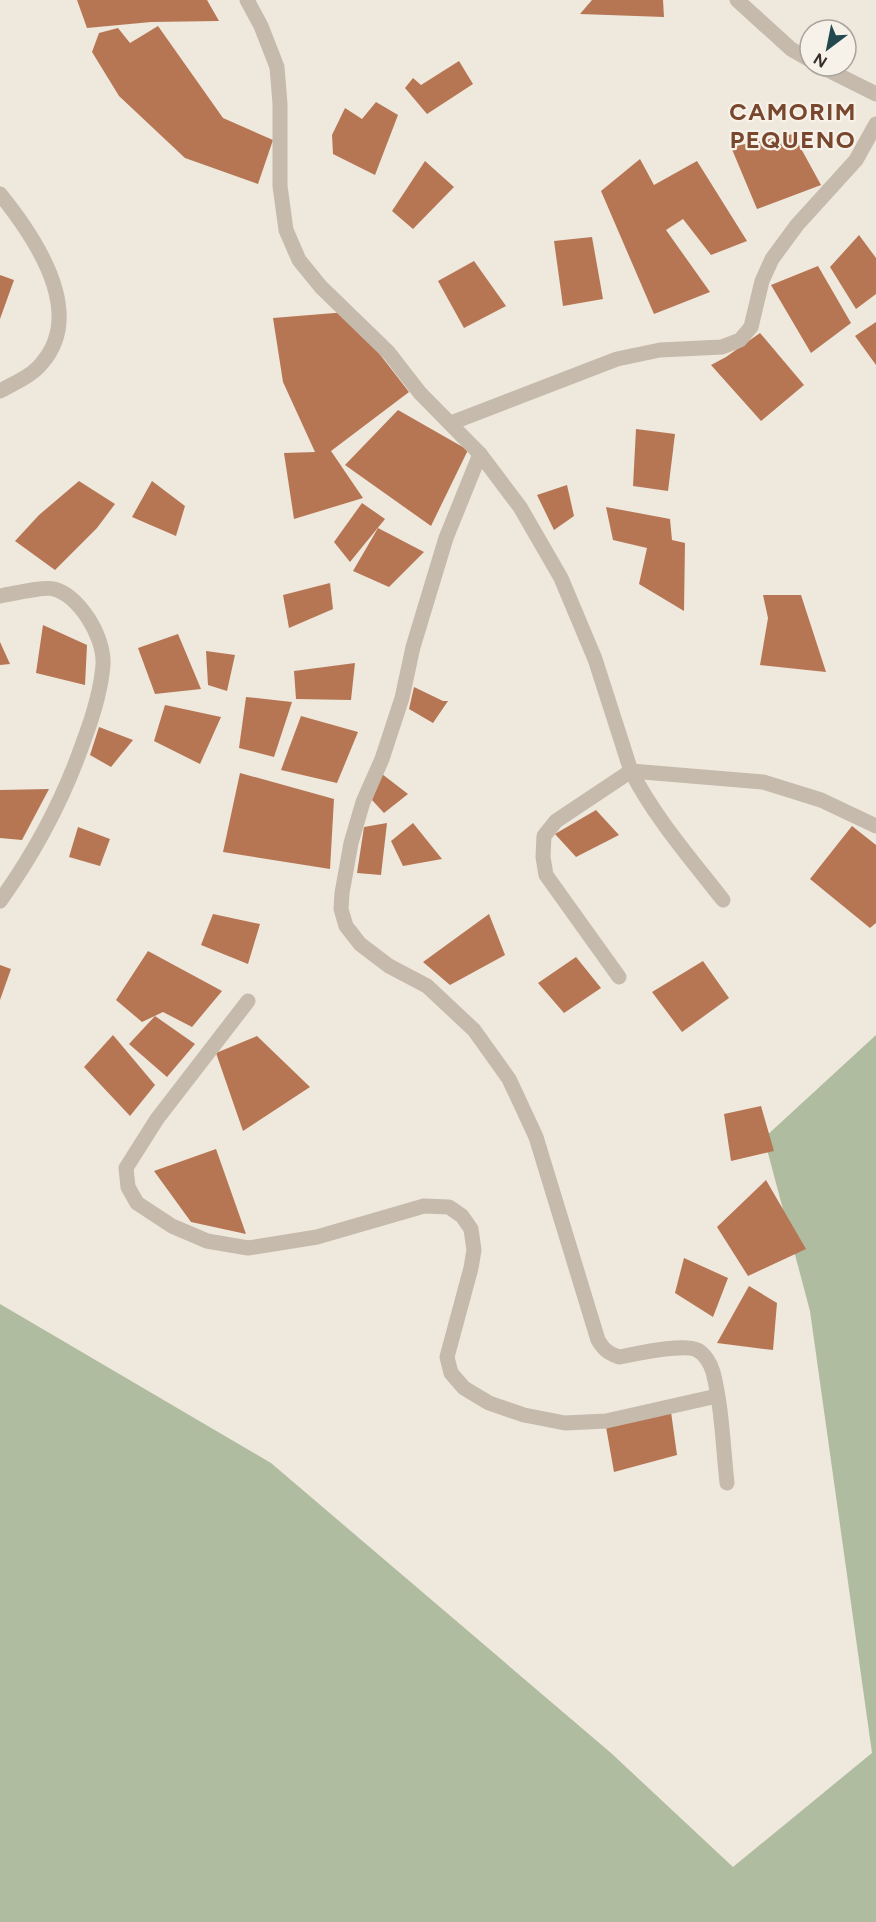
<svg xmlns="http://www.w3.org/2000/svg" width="876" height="1922" viewBox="0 0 876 1922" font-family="Figtree,sans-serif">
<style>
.green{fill:#afbc9f}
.building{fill:#b67654}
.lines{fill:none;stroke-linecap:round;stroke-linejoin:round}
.street{stroke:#c5baab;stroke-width:15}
.labels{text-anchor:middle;stroke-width:4.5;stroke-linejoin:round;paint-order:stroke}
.district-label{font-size:24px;font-weight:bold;letter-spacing:1.5px;fill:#78472d;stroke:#f7f2e9}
</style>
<rect width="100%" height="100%" fill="#efe8dd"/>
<path class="green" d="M876 1035V1922H0V1304L271 1463 611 1753 733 1867 872 1753 810 1311 764 1138Z"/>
<g class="building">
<path d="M77 0H207L219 21 151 22 87 28Z"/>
<path d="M592 0H663L664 17 580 14Z"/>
<path d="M158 26 223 118 273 140 258 184 185 158 119 96 92 52 99 33 118 28 130 43Z"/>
<path d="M459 61 473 84 427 114 405 88 413 78 421 85Z"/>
<path d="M376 102 398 115 375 175 333 154 332 135 345 108 362 119Z"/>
<path d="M793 134 821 185 757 209 731 147Z"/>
<path d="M640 159 654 185 697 161 747 241 711 255 683 219 666 230 710 292 654 314 601 191Z"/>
<path d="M425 161 454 187 413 229 392 211Z"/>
<path d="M859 235 876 258V294L856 309 830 267Z"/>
<path d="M592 237 603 299 563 306 554 241Z"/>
<path d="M474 261 506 306 464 328 438 281Z"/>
<path d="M818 266 851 323 811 353 771 285Z"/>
<path d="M0 275 14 280 0 319Z"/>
<path d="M347 312 409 392 331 451 363 498 294 519 284 453 315 452 283 382 273 318Z"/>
<path d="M876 322V365L855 336Z"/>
<path d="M760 333 804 385 761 421 711 365 726 357Z"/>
<path d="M398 410 468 450 431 526 345 465Z"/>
<path d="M636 429 675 434 668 491 633 486Z"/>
<path d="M79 481 115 504 97 528 55 570 15 541 39 515Z"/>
<path d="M152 481 185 506 176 536 132 517Z"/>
<path d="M567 485 574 516 554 530 537 495Z"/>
<path d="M362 503 385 519 350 562 334 542Z"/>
<path d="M606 507 670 519 672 540 685 543 684 611 639 584 647 548 613 540Z"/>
<path d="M378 528 424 552 389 587 353 571Z"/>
<path d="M330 583 333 609 289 628 283 595Z"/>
<path d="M763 595H801L826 672 760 665 768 618Z"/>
<path d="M43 625 87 645 85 685 36 673Z"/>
<path d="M178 634 201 689 155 694 138 648Z"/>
<path d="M0 642 10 664 0 665Z"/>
<path d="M206 651 235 655 227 691 208 685Z"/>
<path d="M355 663 351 700 296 699 294 671Z"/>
<path d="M414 687 443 701H448L433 723 409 709Z"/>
<path d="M246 697 292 702 274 757 239 748Z"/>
<path d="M165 705 221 717 200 764 154 741Z"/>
<path d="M301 716 358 732 337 783 281 770Z"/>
<path d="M99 727 133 740 111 767 90 755Z"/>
<path d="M240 773 334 799 330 869 223 852Z"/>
<path d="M382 774 408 794 384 813 372 800Z"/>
<path d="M49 789 22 840 0 838V790Z"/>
<path d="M596 810 619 835 576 857 555 834Z"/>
<path d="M387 823 381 875 357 873 364 827Z"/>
<path d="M413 823 442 859 403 866 391 841Z"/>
<path d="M852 826 876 845V923L870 928 810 879Z"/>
<path d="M78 827 110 839 100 866 69 857Z"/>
<path d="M213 914 260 924 248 964 201 945Z"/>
<path d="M489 914 505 955 450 985 423 962Z"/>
<path d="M148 951 222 991 192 1027 163 1012 142 1022 116 1000Z"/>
<path d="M576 957 601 988 564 1013 538 983Z"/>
<path d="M703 961 729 998 682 1032 652 992Z"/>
<path d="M0 965 11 969 0 1000Z"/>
<path d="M155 1016 195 1044 167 1077 129 1044Z"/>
<path d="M113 1035 155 1085 130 1116 84 1067Z"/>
<path d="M257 1036 310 1087 243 1131 216 1053Z"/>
<path d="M761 1106 774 1151 731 1161 724 1114Z"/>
<path d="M216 1149 246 1234 191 1222 154 1171Z"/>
<path d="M766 1180 806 1249 748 1276 717 1227Z"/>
<path d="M684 1258 728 1278 713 1317 675 1293Z"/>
<path d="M749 1286 777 1303 773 1350 717 1343Z"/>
<path d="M671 1412 677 1455 614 1472 606 1427Z"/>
</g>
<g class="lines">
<g class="street">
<path d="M247 0 261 26 277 67 280 104V186L286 230 299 260 321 287 389 353 420 393 480 454 520 507 561 578 595 659 631 771C655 818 691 859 723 900"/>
<path d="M737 0 791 49 810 60"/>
<path d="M820 66 876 94"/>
<path d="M0 194C34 236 86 312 42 363 32 376 14 383 0 391"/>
<path d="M451 423 617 359 660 350 722 347 740 340 751 327 762 281 772 259 797 225 856 160 876 124"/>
<path d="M480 454 446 538 413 647 402 698 382 759 363 802 351 843 342 893 341 909 346 926 360 944 389 966 427 986 474 1030 509 1079 536 1137 598 1340C604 1350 608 1353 619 1357 636 1354 683 1343 697 1350 704 1353 711 1364 713 1372 722 1407 723 1447 727 1483"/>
<path d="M0 596C12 594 45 586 54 589 69 593 80 606 88 618 96 630 104 649 103 665 101 690 93 716 84 740 64 798 36 851 0 901"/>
<path d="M619 977 546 875 543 857 544 836 556 821 631 771 763 782 821 800 876 826"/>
<path d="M248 1001 157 1119 126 1168 128 1187 137 1203 172 1226 207 1241 248 1248 317 1237 424 1206 449 1207 462 1216 471 1229 474 1250 471 1268 447 1357 451 1373 464 1388 489 1403 524 1415 565 1423 606 1421 717 1396"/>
</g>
</g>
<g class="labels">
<g class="district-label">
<text x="793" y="120">CAMORIM<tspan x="793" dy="28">PEQUENO</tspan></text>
</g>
</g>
<g transform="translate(828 48) rotate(212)"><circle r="28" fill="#f7f2e9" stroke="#a9a49c" stroke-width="1.5"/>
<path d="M0-4.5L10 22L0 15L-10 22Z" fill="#244850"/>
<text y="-9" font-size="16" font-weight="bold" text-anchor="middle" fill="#342e29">N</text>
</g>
</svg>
